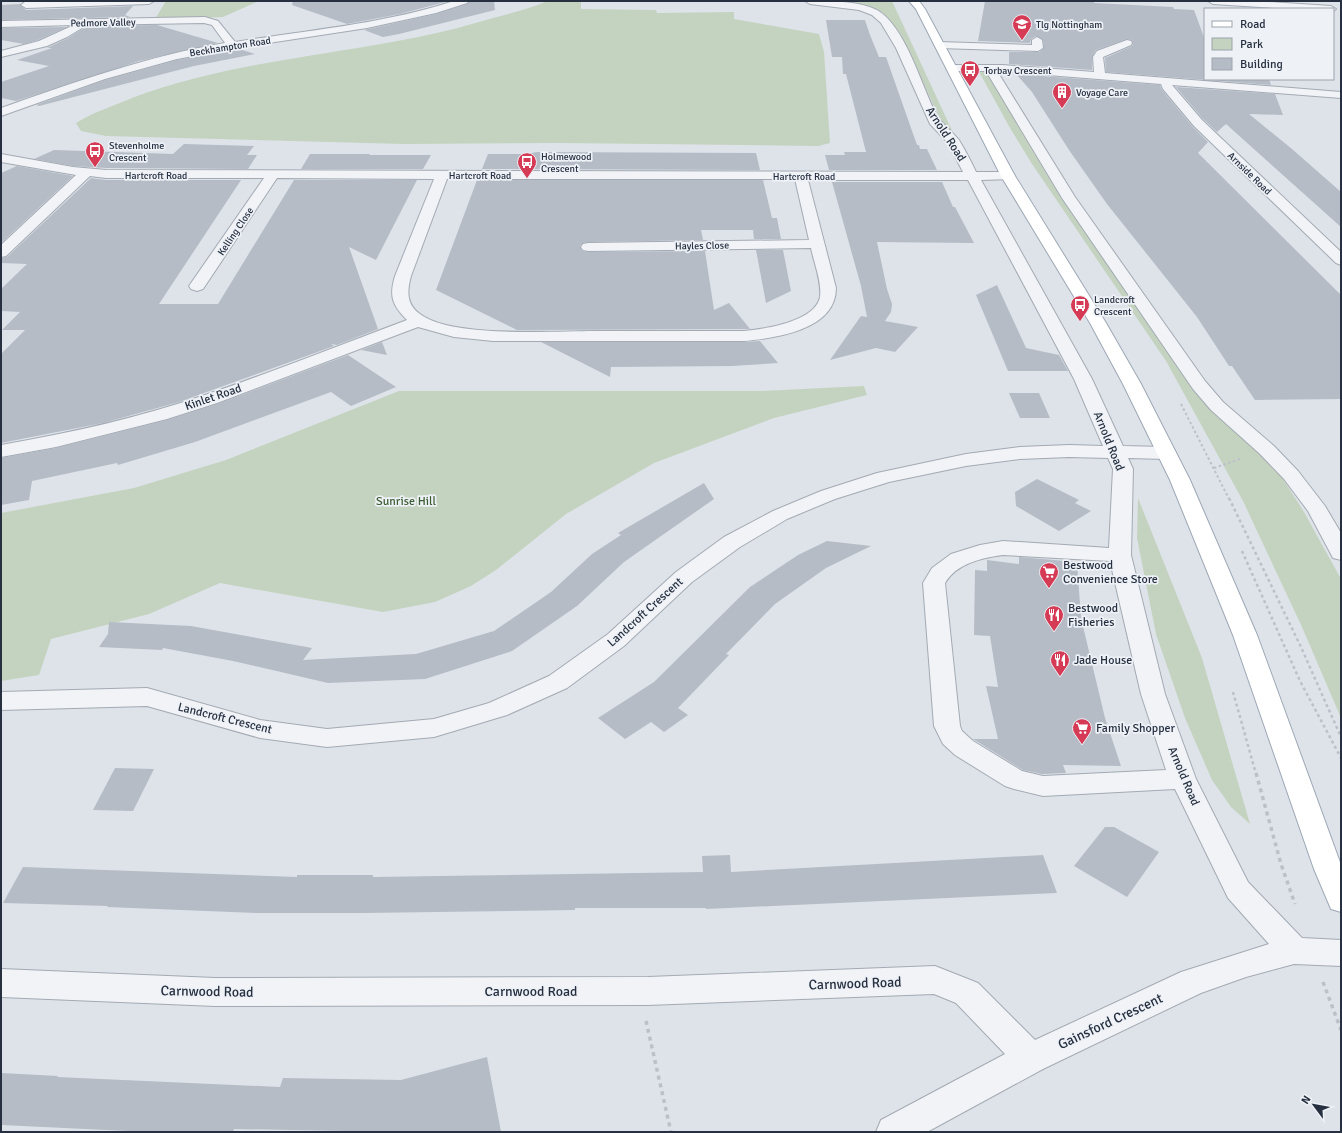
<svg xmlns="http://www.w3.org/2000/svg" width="1342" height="1133" viewBox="0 0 1342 1133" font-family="Signika,sans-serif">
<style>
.green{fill:#c4d3bf}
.building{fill:#b5bcc6}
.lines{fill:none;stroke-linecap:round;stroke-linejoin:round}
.minor-casing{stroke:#a3aab3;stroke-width:2}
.major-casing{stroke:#9da7b5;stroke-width:2}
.path-far2{stroke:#bcc0c8;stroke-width:2;stroke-dasharray:2.5 2.5;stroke-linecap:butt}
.path-far1{stroke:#bcc0c8;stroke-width:2.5;stroke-dasharray:3 3;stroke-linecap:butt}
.path{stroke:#bcc0c8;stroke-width:3.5;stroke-dasharray:4 4;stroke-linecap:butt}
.minor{fill:#f1f3f7;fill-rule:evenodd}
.major{fill:#fff;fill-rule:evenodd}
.labels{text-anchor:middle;stroke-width:3.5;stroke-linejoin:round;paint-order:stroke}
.far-street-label{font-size:10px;fill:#263041;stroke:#eef1f6}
.far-poi-label{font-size:10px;fill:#263041;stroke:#eef1f6;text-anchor:start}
.street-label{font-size:12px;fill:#263041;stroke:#eef1f6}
.park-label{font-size:12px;fill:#3c5d33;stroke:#eef1f6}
.poi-label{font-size:12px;fill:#263041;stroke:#eef1f6;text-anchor:start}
.near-street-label{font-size:14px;fill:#263041;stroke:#eef1f6}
</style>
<rect width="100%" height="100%" fill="#dee3e9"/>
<g class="green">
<path d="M166 1H259L223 17 155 19Z"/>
<path d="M547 1H581V9L656 10 657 13 734 12V19L819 34 824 52 830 143 818 146 561 143 404 144 106 136 81 131 76 123C94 112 113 106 132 98 245 55 370 55 486 20 506 14 528 10 547 1Z"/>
<path d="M823 1H892L955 137 942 123 900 33 883 13 864 7Z"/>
<path d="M978 70H984L989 74 1046 173 1067 204 1092 238 1283 479 1304 512 1341 579V718L1302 627 1243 501 1166 361 1032 164 1010 128Z"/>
<path d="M864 386 867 395 774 418 654 463 566 514 496 570 471 586 435 602 383 612 220 583 149 614 51 639 39 675 1 681V513L134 488 226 460 399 391H760Z"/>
<path d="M1138 498 1202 658 1250 824 1231 807 1212 780 1185 718 1156 634 1137 538Z"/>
</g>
<g class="building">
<path d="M293 1H449L400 14 347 24 292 5Z"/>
<path d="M470 1H494L495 10 399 34 383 37 364 30 436 14 467 4Z"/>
<path d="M985 1H1094V3L1173 7 1174 9 1194 10 1205 40V79H1269L1271 85 1106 72 1105 58 1132 46 1133 44 1132 40 1127 39 1096 50 1092 57V70L1009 64V52H1039L1044 48 1043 40 1036 36 1031 39 1030 43 978 41Z"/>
<path d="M20 4 26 10 133 6 125 15 130 17 1 20V5Z"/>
<path d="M826 20H865L870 35 879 57H886L917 145H919L920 149H927L937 170H829L825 155H845L844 152H866L846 74H843L842 57H832Z"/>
<path d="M157 25 218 43 139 61 16 101 1 98V82L49 66 17 60 52 48H47L68 38 87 26Z"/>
<path d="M67 27 38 40 24 44 1 40V28Z"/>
<path d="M239 49 255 54 194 66 39 106 36 105 105 80 177 60Z"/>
<path d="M1016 74 1160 85 1162 90 1193 127 1208 142 1198 153 1341 295V399L1255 400 1232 366H1229L1197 317 1107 204 1069 150 1032 92Z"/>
<path d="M1176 87 1275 94 1283 115 1249 114 1292 149 1341 192V227L1226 124 1217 132 1203 119Z"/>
<path d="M184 144 254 146 247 155H257L248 169 106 168 73 166 34 159 54 150 173 154Z"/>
<path d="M537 152 756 153 760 170 482 169 488 154H527Z"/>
<path d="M310 154H370L369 155H431L423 169H301Z"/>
<path d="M17 166 73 176 1 243V173Z"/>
<path d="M91 178 106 180H241L159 304H218L294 180H417L376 260 349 247 378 329 337 345 331 344 334 346 179 402 103 423 1 443V354L25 330H2L20 312 1 311V289L27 264 1 263V258L7 257Z"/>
<path d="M477 180H763L772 218H777L781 239H754L753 230H701L703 240 588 242 583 243 580 246 582 251 588 252 705 251 714 310 729 303 750 329 517 330 436 290Z"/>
<path d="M832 182H942L953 207H955L974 243 877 242 887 289 892 304 891 312 885 321 918 327 895 352 876 348 830 360 861 316 867 317 861 286Z"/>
<path d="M756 250H783L791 291 766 303Z"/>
<path d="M997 285 1026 348 1059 355 1068 371H1008L976 295Z"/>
<path d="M760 341 778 363 732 366 611 367 610 377 541 342H744Z"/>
<path d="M382 342 387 355 361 350Z"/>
<path d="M348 355 396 387 351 406 331 392 195 442 118 465 117 463 32 481 29 500 1 505V458L56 448 167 420 217 404Z"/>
<path d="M1009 393H1039L1050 418H1020Z"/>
<path d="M1037 479 1079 500 1075 503 1091 511 1059 531 1016 506 1015 492Z"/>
<path d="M704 483 714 499 624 562 577 606 512 651 425 679 328 683 233 661 163 648 162 650 99 647 108 634 109 622 191 626 312 648 303 660 416 654 494 631 551 592 592 554 621 535 618 533Z"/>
<path d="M827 541 871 546 826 568 775 604 726 654 729 655 678 708 688 715 664 732 651 722 625 739 598 718 654 682 750 587 798 555Z"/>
<path d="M1019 557 1077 562 1081 618 1105 718 1121 766 1063 765 1066 773 1042 774 1023 770 973 739H998L986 686 998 687 990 636 974 635 975 570 987 571V560L1019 564Z"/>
<path d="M115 768 154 769 133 811 93 810Z"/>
<path d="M1105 827H1114L1159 852 1127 897 1074 866Z"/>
<path d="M730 855 731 872 1043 855 1057 893 706 909V908H575V910L364 913H256L107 907 108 906 3 903 23 867 297 877V875H373V877L703 872 702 856Z"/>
<path d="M487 1057 501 1132H397L234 1129 233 1132H149L1 1125V1073L58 1076 57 1077 280 1087 283 1078 401 1080Z"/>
</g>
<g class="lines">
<defs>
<g id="minor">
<path d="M26 1 36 2 154 1 149 4 26 8 21 5Z"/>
<path d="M454 1H469L467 3 436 13 367 28 236 48 177 59 105 79 1 116V108C75 82 148 56 225 43L212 25 204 23 87 25 67 37 47 46 1 57V51L39 41 74 25 1 27V21L205 17 218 21 235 42C309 30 383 24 454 1Z"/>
<path d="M805 1C828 1 856 0 877 10 905 26 921 84 935 112 941 124 951 130 959 140 965 150 971 161 976 172H1008L1013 173 1015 176 1013 179 981 180 1092 379 1123 446 1166 447 1173 449 1176 453 1173 457 1166 459 1128 458 1133 469 1131 555 1165 694 1196 779 1248 882 1302 938 1341 940V966L1294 964 1246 977 1201 993 1043 1069 927 1132H876L881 1120 1005 1054 956 1003 934 994 648 1005 215 1006 1 997V969L215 978 648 977 935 966 978 983 1035 1040 1181 972 1269 944 1228 898 1175 789 1043 796 1014 789 1005 786 955 755 943 744 934 726 923 583 932 568 951 554 980 545 1003 541 1109 548 1113 469 1108 458 1069 457 1020 459 966 466 889 482 835 499 787 519 740 547 692 582 624 646 567 688 507 715 434 737 327 747 260 738 147 706 1 710V692L147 688 260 720 327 729 434 719 489 703 549 676 608 634 676 572 724 537 773 511 821 491 877 473 966 454 1020 447 1069 445 1103 446 1074 379 968 180H808L836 288C836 330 776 338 744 341H493L454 337 418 327 217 403 167 419 56 447 1 457V445C70 433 138 418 205 395 273 372 340 345 407 320 392 305 389 296 395 276L434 179 277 178 203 289 197 291 191 289 189 286 264 178H106L90 176 6 256 1 257V245L76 175 1 162V154L73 167 106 170 963 172 948 143 930 124 896 48 881 23 872 15 859 10 810 4ZM447 179H795L809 240 588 243 583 244 581 247 583 250 588 251 811 248C814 263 822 282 820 297 815 322 764 329 744 331 694 331 645 331 595 331 554 331 451 338 420 314 406 304 407 291 411 276ZM1003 555 1110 561 1141 694 1166 770 1043 776 1022 771 973 741 962 731 960 726 945 583C957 563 982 558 1003 555Z"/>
<path d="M1208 1H1254L1331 6 1336 9 1333 11V9H1290L1213 4Z"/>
<path d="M1037 37 1042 40 1043 48 1038 51 939 48 934 45 939 42 1032 45V40Z"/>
<path d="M1127 40 1131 41 1132 43 1131 45 1103 57 1105 73 1341 92V98L1172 85 1202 120 1341 252V265L1336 263 1194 126 1163 89 1161 84 997 71 1075 197 1205 381 1223 402 1274 446 1298 471 1325 506 1341 533V560L1333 558 1308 511 1284 479 1260 454 1211 410 1193 389 1062 198 986 71H951L946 68 951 65H1002L1094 72 1093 57 1097 51Z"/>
</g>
<path id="major" d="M909 1H919L925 9 1015 176 1106 323 1141 384 1190 480 1257 635 1341 865V912L1331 909 1314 869 1233 635 1170 480 1123 384 1090 323 1001 176 916 9Z"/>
</defs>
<use href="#minor" class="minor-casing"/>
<use href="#major" class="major-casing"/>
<g class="path-far2">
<path d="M1181 404 1229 499"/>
<path d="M1214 468 1240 459"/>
</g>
<g class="path-far1">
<path d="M1229 498 1300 645 1341 737"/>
<path d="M1242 551 1300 681 1341 758"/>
<path d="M1233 692 1256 774"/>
</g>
<g class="path">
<path d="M1256 773 1281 864 1295 904"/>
<path d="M1323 982 1341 1030"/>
<path d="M646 1021 671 1132"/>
</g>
<use href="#minor" class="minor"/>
<use href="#major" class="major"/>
</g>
<defs>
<symbol id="school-pin" viewBox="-11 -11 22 30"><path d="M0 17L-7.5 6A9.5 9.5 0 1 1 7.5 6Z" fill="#d63b56" stroke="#eef1f6"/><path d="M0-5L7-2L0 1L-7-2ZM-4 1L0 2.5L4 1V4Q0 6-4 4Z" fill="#fff"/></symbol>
<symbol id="bus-pin" viewBox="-11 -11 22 30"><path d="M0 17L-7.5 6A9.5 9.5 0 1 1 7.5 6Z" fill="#d63b56" stroke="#eef1f6"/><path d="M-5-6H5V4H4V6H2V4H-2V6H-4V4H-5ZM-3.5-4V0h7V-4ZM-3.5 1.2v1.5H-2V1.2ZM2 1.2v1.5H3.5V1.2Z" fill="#fff"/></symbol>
<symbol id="building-pin" viewBox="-11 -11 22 30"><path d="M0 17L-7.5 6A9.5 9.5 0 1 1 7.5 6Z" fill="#d63b56" stroke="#eef1f6"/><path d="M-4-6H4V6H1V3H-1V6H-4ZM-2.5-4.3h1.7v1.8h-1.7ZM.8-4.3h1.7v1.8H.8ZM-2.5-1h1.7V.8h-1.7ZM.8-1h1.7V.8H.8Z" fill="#fff"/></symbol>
<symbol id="supermarket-pin" viewBox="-11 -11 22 30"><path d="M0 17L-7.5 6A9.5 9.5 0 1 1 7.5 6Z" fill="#d63b56" stroke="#eef1f6"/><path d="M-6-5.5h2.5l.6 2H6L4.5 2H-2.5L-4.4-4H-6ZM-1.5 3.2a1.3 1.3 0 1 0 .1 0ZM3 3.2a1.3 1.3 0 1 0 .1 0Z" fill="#fff"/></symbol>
<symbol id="restaurant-pin" viewBox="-11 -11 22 30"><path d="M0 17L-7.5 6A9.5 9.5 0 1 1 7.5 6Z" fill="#d63b56" stroke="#eef1f6"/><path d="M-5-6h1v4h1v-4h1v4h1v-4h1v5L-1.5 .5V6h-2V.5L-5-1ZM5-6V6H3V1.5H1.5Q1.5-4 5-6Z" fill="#fff"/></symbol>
</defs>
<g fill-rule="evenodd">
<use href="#school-pin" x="1011" y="13" width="22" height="30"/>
<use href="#bus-pin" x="959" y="59" width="22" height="30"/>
<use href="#building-pin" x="1051" y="81" width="22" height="30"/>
<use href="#bus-pin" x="84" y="140" width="22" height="30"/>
<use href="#bus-pin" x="516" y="151" width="22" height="30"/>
<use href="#bus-pin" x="1069" y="294" width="22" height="30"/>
<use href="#supermarket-pin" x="1038" y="561" width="22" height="30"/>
<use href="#restaurant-pin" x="1043" y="604" width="22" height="30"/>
<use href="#restaurant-pin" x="1049" y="649" width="22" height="30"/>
<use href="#supermarket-pin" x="1071" y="717" width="22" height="30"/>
</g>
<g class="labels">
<g class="far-street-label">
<text transform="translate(103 22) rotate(-1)" y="4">Pedmore Valley</text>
<text transform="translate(230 46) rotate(-9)" y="4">Beckhampton Road</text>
<text transform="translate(1250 173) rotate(44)" y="4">Arnside Road</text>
<text x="156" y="179">Hartcroft Road</text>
<text x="480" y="179">Hartcroft Road</text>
<text x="804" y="180">Hartcroft Road</text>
<text transform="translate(235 231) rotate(-56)" y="4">Kelling Close</text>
<text transform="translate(702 245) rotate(-1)" y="4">Hayles Close</text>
</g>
<g class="far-poi-label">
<text x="1036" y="28">Tlg Nottingham</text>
<text x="984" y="74">Torbay Crescent</text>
<text x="1076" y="96">Voyage Care</text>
<text x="109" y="149">Stevenholme<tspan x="109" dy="12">Crescent</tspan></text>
<text x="541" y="160">Holmewood<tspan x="541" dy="12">Crescent</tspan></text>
<text x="1094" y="303">Landcroft<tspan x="1094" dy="12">Crescent</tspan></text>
</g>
<g class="street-label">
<text transform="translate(946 134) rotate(57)" y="4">Arnold Road</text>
<text transform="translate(213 397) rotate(-19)" y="4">Kinlet Road</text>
<text transform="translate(1109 441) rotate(68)" y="4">Arnold Road</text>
<text transform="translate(645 612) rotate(-42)" y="4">Landcroft Crescent</text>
<text transform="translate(225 718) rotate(14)" y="4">Landcroft Crescent</text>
<text transform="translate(1184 776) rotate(67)" y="4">Arnold Road</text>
</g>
<g class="park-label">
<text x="406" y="505">Sunrise Hill</text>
</g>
<g class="poi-label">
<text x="1063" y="569">Bestwood<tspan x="1063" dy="14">Convenience Store</tspan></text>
<text x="1068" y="612">Bestwood<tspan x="1068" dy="14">Fisheries</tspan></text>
<text x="1074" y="664">Jade House</text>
<text x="1096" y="732">Family Shopper</text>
</g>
<g class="near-street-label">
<text transform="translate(855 983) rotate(-2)" y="5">Carnwood Road</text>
<text transform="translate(207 991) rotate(1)" y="5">Carnwood Road</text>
<text x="531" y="996">Carnwood Road</text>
<text transform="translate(1110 1021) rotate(-25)" y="5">Gainsford Crescent</text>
</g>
</g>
<rect width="1342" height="1133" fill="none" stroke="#263041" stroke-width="4"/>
<rect x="1204" y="8" width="130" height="72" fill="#eef1f6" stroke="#9ea4ae"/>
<rect x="1212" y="21" width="20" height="6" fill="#ffffff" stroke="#9ea4ae"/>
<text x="1240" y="28" font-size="12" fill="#263041">Road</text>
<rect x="1212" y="38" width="20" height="12" fill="#c4d3bf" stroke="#9ea4ae"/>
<text x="1240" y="48" font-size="12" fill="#263041">Park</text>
<rect x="1212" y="58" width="20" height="12" fill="#b5bcc6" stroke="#9ea4ae"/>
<text x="1240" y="68" font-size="12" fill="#263041">Building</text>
<g transform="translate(1314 1105) rotate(302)" stroke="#eef1f6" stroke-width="3" paint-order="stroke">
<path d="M0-3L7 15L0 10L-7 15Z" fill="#263041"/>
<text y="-6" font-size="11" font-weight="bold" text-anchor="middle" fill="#263041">N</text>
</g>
</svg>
